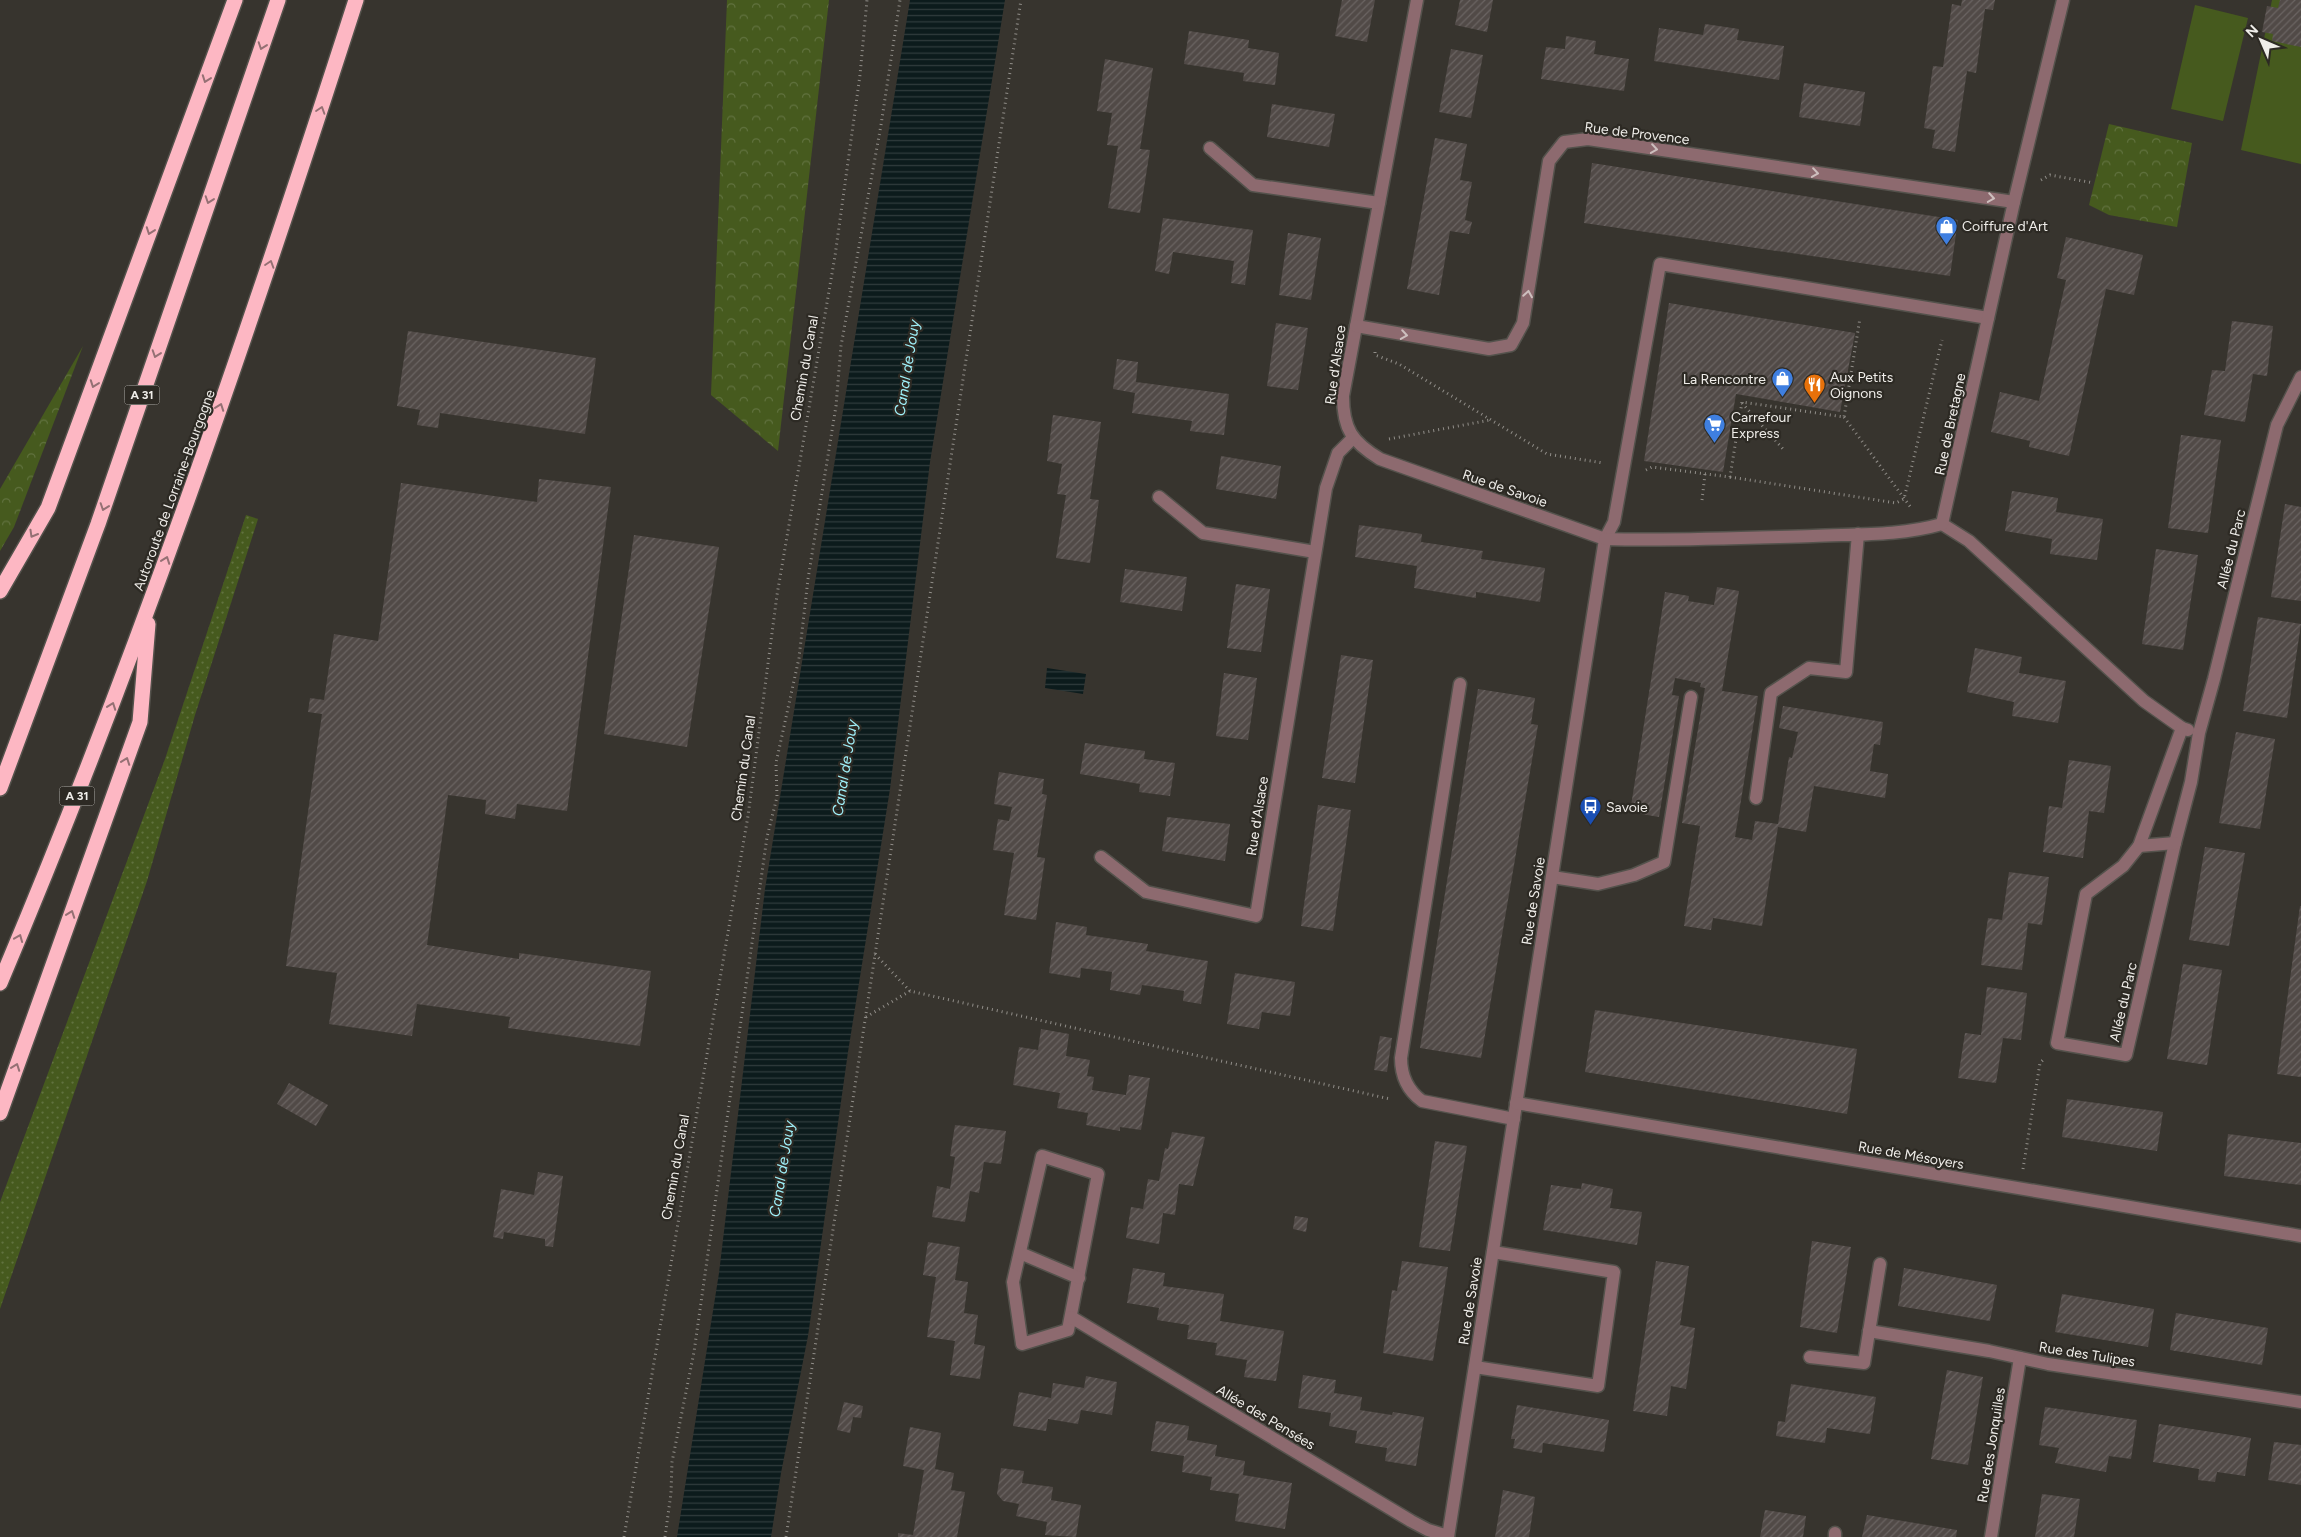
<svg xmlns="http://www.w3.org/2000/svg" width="2301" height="1537" viewBox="0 0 2301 1537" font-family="Figtree,sans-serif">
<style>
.grass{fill:url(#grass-dots)}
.forest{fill:url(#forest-crowns)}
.garden{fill:#465a1e}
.water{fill:url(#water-rules)}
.building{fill:url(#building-hatch)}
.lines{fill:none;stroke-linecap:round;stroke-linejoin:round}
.lane-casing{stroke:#54524c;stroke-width:15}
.street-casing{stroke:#54524c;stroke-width:15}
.highway-casing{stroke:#54524c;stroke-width:18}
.path{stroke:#918e89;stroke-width:3;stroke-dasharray:1 4;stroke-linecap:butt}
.lane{stroke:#8d6a6f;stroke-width:12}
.street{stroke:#8d6a6f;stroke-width:12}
.highway{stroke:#fdb7c3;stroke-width:15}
.oneway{stroke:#957074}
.oneway2{stroke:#cdbfbe}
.labels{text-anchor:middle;stroke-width:4.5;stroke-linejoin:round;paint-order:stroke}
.shield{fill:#2d2a24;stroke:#b5b2ae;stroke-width:1}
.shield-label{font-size:12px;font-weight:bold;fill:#efede9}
.street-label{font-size:14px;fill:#efede9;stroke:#2d2a24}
.poi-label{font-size:14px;fill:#efede9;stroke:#2d2a24;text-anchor:start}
.water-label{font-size:15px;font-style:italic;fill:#9ff0f9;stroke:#2d2a24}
</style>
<defs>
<pattern id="grass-dots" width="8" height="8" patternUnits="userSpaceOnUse" patternTransform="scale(1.25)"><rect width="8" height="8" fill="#465a1e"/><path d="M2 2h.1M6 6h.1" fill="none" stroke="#61723f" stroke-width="1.8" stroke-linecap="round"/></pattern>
<pattern id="forest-crowns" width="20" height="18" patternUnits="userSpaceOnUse" patternTransform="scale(1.25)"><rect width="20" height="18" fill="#465a1e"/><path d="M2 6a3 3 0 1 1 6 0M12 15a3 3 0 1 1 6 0" fill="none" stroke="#61723f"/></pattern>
<pattern id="water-rules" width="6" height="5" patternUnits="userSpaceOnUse" patternTransform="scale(1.25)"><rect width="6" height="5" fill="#0c1b1c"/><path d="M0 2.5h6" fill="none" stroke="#303c3d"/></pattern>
<pattern id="building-hatch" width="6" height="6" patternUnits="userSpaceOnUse" patternTransform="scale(1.25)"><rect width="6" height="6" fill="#514a47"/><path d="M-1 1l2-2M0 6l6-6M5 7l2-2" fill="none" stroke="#6a6462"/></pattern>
</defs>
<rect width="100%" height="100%" fill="#37342e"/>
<path class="grass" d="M246 515 258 519 195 715 147 881 0 1309V1202L165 759Z"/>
<g class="forest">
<path d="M727 0H829L778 451 711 395Z"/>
<path d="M2109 124 2192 143 2177 227 2109 215 2089 205Z"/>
<path d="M83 346 14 527 0 551V489Z"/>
</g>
<g class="garden">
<path d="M2272 0H2301V164L2241 150Z"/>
<path d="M2195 5 2248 18 2223 121 2171 109Z"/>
</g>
<g class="water">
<path d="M910 0H1005L930 462 890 789 848 1052 808 1336 781 1473 771 1537H677L719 1273 765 889Z"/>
<path d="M1047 668 1086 674 1083 694 1045 688Z"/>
</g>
<g class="building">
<path d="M1342 0H1375L1367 42 1335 36Z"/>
<path d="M1460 0H1493L1487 32 1455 25Z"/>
<path d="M1962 0H1995L1993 10 1985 9 1976 73 1967 71 1955 152 1932 148 1935 130 1924 128 1933 66 1943 67 1952 4 1961 6Z"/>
<path d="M2280 0H2301V47L2272 41 2273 34 2262 32 2267 6 2278 8Z"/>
<path d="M1705 24 1739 29 1737 40 1784 46 1779 80 1654 61 1659 28 1703 35Z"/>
<path d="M1189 31 1249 40 1248 48 1279 53 1275 85 1243 81 1244 73 1184 64Z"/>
<path d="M1566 36 1596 41 1594 54 1629 59 1624 91 1541 79 1546 47 1565 49Z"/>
<path d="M1451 49 1483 55 1471 118 1439 112Z"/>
<path d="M1105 59 1153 68 1140 149 1150 150 1140 213 1108 208 1118 146 1107 145 1112 113 1097 111Z"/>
<path d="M1804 83 1865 92 1860 126 1799 117Z"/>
<path d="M1272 104 1335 114 1329 147 1267 137Z"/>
<path d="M1435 138 1467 144 1460 180 1472 182 1465 220 1472 222 1469 234 1450 231 1439 295 1407 289Z"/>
<path d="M1592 163 1958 220 1950 276 1584 223Z"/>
<path d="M1163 218 1253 230 1245 285 1231 283 1234 261 1173 252 1169 274 1155 271Z"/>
<path d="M1288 233 1321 238 1311 300 1279 295Z"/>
<path d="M2066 237 2143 255 2134 295 2106 289 2069 456 2029 447 2030 441 1991 432 2000 392 2039 401 2066 280 2057 278Z"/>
<path d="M1669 303 1855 333 1840 412 1736 394 1723 472 1644 461Z"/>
<path d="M2232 321 2273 326 2267 376 2253 374 2245 422 2204 415 2212 370 2225 371Z"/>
<path d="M1276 323 1308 328 1298 390 1267 386Z"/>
<path d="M408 331 596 358 585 434 440 413 438 428 417 425 420 410 397 406Z"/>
<path d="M1117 359 1138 362 1136 382 1229 394 1224 435 1190 431 1192 421 1132 413 1135 393 1113 389Z"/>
<path d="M1053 415 1101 422 1090 499 1099 500 1090 563 1056 558 1066 495 1057 494 1062 464 1047 461Z"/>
<path d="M2181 435 2221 440 2208 533 2168 528Z"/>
<path d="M1221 456 1281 466 1276 499 1216 489Z"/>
<path d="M539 479 611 487 567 811 517 804 515 819 485 814 486 800 448 795 427 945 519 959V953L651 971 640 1046 508 1028 510 1017 417 1004 412 1036 329 1024 337 973 286 966 322 714 308 712 310 698 324 700 334 634 378 641 401 483 537 502Z"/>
<path d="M2012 491 2058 498 2056 512 2103 519 2097 560 2050 554 2052 539 2005 531Z"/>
<path d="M2285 504 2301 507V601L2271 597Z"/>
<path d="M1359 525 1422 534 1421 542 1483 551 1481 559 1545 568 1540 602 1476 592V598L1414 588 1417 566 1355 557Z"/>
<path d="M634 535 719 547 687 747 604 734Z"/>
<path d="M2156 549 2198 555 2183 650 2142 644Z"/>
<path d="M1125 569 1187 577 1182 611 1120 602Z"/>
<path d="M1236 584 1270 589 1261 652 1227 648Z"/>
<path d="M1717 587 1739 591 1722 691 1758 696 1735 837 1752 840 1755 821 1778 824 1789 757 1792 758 1798 732 1779 728 1783 706 1883 722 1880 745 1874 744 1870 771 1888 774 1885 798 1814 786 1806 832 1778 827 1762 926 1713 918 1711 930 1684 926 1700 826 1682 823 1705 688 1700 687 1701 683 1675 678 1672 695 1679 696 1659 817 1630 812 1665 592 1689 596 1688 601 1714 605Z"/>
<path d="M2258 617 2301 624 2287 718 2243 711Z"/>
<path d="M1975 648 2022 657 2019 673 2066 681 2058 723 2012 716 2014 702 1967 692Z"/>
<path d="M1341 655 1373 660 1355 783 1322 778Z"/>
<path d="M1224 673 1257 678 1248 740 1216 736Z"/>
<path d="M1478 689 1535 698 1531 724 1538 725 1481 1058 1420 1048Z"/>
<path d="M2236 732 2275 739 2260 829 2219 823Z"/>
<path d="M1085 743 1145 751 1144 759 1175 763 1170 796 1139 792 1140 784 1080 774Z"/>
<path d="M2069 760 2111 766 2104 813 2089 811 2083 858 2043 852 2049 806 2062 808Z"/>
<path d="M999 772 1044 779 1042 794 1047 795 1037 857 1045 858 1036 920 1004 915 1014 853 993 850 998 819 1009 821 1012 807 994 804Z"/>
<path d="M1318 805 1351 810 1333 931 1301 926Z"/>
<path d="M1167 817 1230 824 1225 861 1162 851Z"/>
<path d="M2205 847 2245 853 2229 946 2189 940Z"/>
<path d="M2009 872 2049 877 2042 925 2028 923 2022 970 1981 965 1988 918 2002 920Z"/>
<path d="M2300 906H2301V1077L2277 1074Z"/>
<path d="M1056 922 1087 927 1086 935 1148 944 1146 951 1208 961 1201 1004 1183 1001 1184 991 1142 985 1140 995 1110 990 1112 972 1081 968 1080 978 1049 973Z"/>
<path d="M2183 964 2222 970 2207 1065 2167 1059Z"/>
<path d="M1235 973 1295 982 1290 1016 1262 1012 1259 1029 1227 1024Z"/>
<path d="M1987 987 2027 993 2021 1040 2003 1038 1996 1083 1958 1078 1965 1033 1981 1035Z"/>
<path d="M1595 1010 1857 1049 1847 1114 1585 1072Z"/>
<path d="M1041 1029 1069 1034 1066 1056 1090 1060 1087 1076 1094 1077 1092 1090 1126 1095 1129 1075 1150 1078 1141 1130 1120 1127V1131L1086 1125 1088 1113 1057 1108 1060 1093 1013 1085 1019 1047 1038 1050Z"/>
<path d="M1380 1036 1392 1038 1387 1072 1374 1070Z"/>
<path d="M289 1083 328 1105 316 1126 277 1104Z"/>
<path d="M2067 1099 2163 1112 2157 1151 2062 1137Z"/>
<path d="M955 1125 1006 1131 1001 1164 984 1162 979 1193 970 1191 965 1222 932 1217 937 1186 950 1189 955 1157 950 1156Z"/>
<path d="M1172 1132 1205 1137 1193 1186 1179 1184 1175 1215 1163 1213 1159 1244 1126 1238 1131 1207 1143 1209 1148 1179 1159 1181 1165 1148 1168 1149Z"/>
<path d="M2228 1134 2301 1143V1185L2224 1176Z"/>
<path d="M1435 1141 1467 1146 1450 1251 1419 1247Z"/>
<path d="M538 1172 563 1176 553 1247 545 1246V1239L504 1232 503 1239 493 1237 501 1189 534 1195Z"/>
<path d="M1582 1183 1613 1189 1610 1208 1642 1212 1637 1245 1543 1230 1551 1185 1581 1189Z"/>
<path d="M1295 1216 1308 1218 1306 1232 1293 1229Z"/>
<path d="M1812 1241 1851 1247 1837 1333 1800 1327Z"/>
<path d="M928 1242 960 1247 955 1280 968 1282 964 1313 978 1315 974 1344 985 1346 980 1379 950 1375 955 1341 927 1337 936 1277 923 1275Z"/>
<path d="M1402 1261 1448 1267 1433 1361 1383 1353 1392 1290 1397 1291Z"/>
<path d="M1656 1261 1689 1266 1680 1325 1695 1328 1686 1389 1671 1386 1667 1416 1633 1411Z"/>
<path d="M1133 1268 1165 1273 1163 1286 1224 1294 1220 1321 1284 1331 1276 1381 1244 1377 1247 1360 1215 1355 1217 1343 1187 1339 1189 1325 1157 1320 1159 1308 1127 1303Z"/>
<path d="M1904 1268 1997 1285 1990 1321 1898 1306Z"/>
<path d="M2062 1294 2154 1309 2148 1347 2055 1332Z"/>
<path d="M2176 1313 2268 1328 2262 1365 2170 1350Z"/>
<path d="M1947 1370 1983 1377 1968 1465 1931 1459Z"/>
<path d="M1303 1375 1336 1380 1334 1393 1362 1397 1360 1410 1392 1415 1393 1412 1424 1417 1416 1466 1385 1461 1387 1448 1355 1443 1357 1431 1329 1426 1331 1413 1298 1408Z"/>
<path d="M1086 1376 1117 1382 1112 1415 1081 1410 1078 1424 1048 1419 1046 1431 1013 1426 1019 1392 1051 1398 1053 1383 1084 1388Z"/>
<path d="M1791 1384 1876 1397 1870 1434 1827 1428 1825 1443 1776 1436 1778 1421 1785 1422Z"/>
<path d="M844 1402 863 1406 861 1418 853 1417 850 1433 837 1430Z"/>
<path d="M1517 1405 1609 1420 1604 1452 1543 1443 1542 1453 1513 1448 1515 1439H1511Z"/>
<path d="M2045 1407 2137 1420 2131 1459 2109 1456 2106 1472 2055 1463 2059 1448 2039 1445Z"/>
<path d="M1156 1421 1189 1426 1187 1440 1217 1445 1215 1456 1245 1461 1243 1475 1292 1483 1285 1529 1235 1521 1239 1494 1210 1490 1212 1477 1182 1472 1184 1456 1151 1451Z"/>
<path d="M2159 1424 2251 1438 2245 1476 2217 1472 2215 1482 2198 1480 2199 1469 2153 1462Z"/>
<path d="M910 1427 941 1433 935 1469 954 1473 951 1490 965 1492 957 1537H898V1533L913 1535 924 1470 903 1466Z"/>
<path d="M2274 1442 2301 1445V1485L2268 1480Z"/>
<path d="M1001 1468 1024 1471 1022 1483 1053 1487 1051 1500 1081 1505 1076 1537 1045 1535 1047 1522 1016 1516 1019 1504 1003 1501 997 1494Z"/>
<path d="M1503 1490 1535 1497 1529 1537H1495Z"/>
<path d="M2042 1494 2080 1499 2074 1537H2035Z"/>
<path d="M1765 1510 1806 1516 1803 1537H1760Z"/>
<path d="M1867 1515 1957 1530 1956 1537H1862Z"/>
</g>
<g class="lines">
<defs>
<g id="lane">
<path d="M1605 539 1614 522 1660 264 1988 318"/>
<path d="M1460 684 1401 1058C1401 1076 1407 1090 1422 1101L1514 1119"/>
<path d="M1756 798 1771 693 1809 668 1846 672 1858 534"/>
<path d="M1552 877 1598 884 1634 875 1664 862 1691 697"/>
<path d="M1475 1367 1598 1386 1614 1272 1493 1252"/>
</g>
<g id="street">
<path d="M1417 0 1343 396C1343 429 1352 442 1380 459L1605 539 1448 1537"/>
<path d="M1210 148 1253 185 1379 203"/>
<path d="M1356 326 1489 349 1511 345 1523 323 1549 161 1564 142 1588 139 2014 202"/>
<path d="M1159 497 1203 533 1315 552"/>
<path d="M1942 524 1969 541 2144 701 2182 728 2188 730"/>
<path d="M1605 539C1674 541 1744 538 1813 536 1856 534 1900 536 1942 524L2014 202 2063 0"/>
<path d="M2182 728 2139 846 2123 866 2086 894 2057 1043 2126 1055 2175 843 2191 782 2199 733 2214 679 2277 425 2301 377"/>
<path d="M2139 846 2175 843"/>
<path d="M1101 857 1146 892 1256 916 1326 488 1338 453 1353 438"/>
<path d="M1516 1103 2301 1236"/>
<path d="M1042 1156 1098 1174 1068 1330 1022 1344 1013 1282Z"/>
<path d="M1020 1253 1079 1278"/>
<path d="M1071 1317 1411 1521 1428 1530 1448 1536"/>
<path d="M1869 1331 1989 1351 2048 1364 2301 1402"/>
<path d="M1810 1357 1864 1363 1880 1264"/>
<path d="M1835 1537V1533"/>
<path d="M1991 1537 2020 1358"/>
</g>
<g id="highway">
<path d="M0 591 48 508 235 0"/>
<path d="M0 788 98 524 278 0"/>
<path d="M0 983C136 662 249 332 356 0"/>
<path d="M0 1113 140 722 148 624"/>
</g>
</defs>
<use href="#lane" class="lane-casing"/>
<use href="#street" class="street-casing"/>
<use href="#highway" class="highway-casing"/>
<g class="path">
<path d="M2041 180 2050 175 2094 183"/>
<path d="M1375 352V355L1399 364 1547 454 1603 463"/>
<path d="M1742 403 1783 449"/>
<path d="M1844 417 1912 509"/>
<path d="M1389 439 1490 420"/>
<path d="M1646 470 1652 467 1730 477 1742 402 1844 417 1860 318"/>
<path d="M1730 477 1896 503 1904 499 1942 340"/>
<path d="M1702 500 1705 474"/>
<path d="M875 954 910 991"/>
<path d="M866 1017 910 991 1390 1099"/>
<path d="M2023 1169 2040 1063 2045 1058"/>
<path d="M624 1537 748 816 777 595 835 256 860 75 867 0"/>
<path d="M665 1537 671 1493 672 1462 694 1352 767 837 777 797 776 763 799 658 808 579 836 406 841 346 881 125 900 0"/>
<path d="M786 1537 1021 0"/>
</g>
<use href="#lane" class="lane"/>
<use href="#street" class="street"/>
<use href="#highway" class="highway"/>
</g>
<defs><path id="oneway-chevron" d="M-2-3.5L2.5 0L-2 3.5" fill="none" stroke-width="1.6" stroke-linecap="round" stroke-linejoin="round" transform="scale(1.25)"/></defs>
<g class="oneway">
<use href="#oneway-chevron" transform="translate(262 46) rotate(109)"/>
<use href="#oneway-chevron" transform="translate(206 79) rotate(110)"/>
<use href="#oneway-chevron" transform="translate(321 110) rotate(-72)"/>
<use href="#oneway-chevron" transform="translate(209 200) rotate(109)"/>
<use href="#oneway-chevron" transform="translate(150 231) rotate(110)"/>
<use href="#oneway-chevron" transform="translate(270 264) rotate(-72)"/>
<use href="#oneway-chevron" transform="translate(156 354) rotate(109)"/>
<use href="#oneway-chevron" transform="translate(94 384) rotate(110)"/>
<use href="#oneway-chevron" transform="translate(220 407) rotate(-70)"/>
<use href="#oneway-chevron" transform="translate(104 507) rotate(109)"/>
<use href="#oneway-chevron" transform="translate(33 534) rotate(120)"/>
<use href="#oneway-chevron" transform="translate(166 560) rotate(-70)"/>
<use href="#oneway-chevron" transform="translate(112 706) rotate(-70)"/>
<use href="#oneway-chevron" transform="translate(126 761) rotate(-70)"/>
<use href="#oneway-chevron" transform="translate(71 914) rotate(-70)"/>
<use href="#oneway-chevron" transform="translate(19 938) rotate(-68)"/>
<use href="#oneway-chevron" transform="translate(16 1067) rotate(-70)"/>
</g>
<g class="oneway2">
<use href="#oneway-chevron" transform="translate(1654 149) rotate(8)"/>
<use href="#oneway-chevron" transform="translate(1815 173) rotate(8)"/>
<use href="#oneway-chevron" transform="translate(1991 198) rotate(9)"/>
<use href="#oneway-chevron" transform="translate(1528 294) rotate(-81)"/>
<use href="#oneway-chevron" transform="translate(1404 335) rotate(9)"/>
</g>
<defs>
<symbol id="shop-pin" viewBox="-11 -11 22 30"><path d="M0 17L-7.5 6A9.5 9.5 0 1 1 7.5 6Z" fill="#3f7fe0" stroke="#2d2a24"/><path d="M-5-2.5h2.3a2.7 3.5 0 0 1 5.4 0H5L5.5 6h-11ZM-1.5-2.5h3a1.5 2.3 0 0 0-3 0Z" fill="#fff"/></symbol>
<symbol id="restaurant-pin" viewBox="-11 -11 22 30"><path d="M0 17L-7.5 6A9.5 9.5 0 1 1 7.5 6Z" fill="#e8710a" stroke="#2d2a24"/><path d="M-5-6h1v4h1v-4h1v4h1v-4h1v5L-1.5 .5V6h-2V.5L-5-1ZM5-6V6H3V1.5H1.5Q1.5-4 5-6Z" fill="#fff"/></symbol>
<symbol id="supermarket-pin" viewBox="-11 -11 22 30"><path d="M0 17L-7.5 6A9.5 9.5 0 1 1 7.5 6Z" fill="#3f7fe0" stroke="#2d2a24"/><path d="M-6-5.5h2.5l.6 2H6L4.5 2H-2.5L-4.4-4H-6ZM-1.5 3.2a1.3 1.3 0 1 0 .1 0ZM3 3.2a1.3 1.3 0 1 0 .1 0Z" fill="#fff"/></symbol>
<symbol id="bus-pin" viewBox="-11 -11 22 30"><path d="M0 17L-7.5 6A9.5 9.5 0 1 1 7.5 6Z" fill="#1a4fb4" stroke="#2d2a24"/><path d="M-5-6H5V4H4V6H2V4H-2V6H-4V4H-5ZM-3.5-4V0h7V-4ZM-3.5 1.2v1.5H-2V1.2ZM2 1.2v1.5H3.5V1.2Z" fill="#fff"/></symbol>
</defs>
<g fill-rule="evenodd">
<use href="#shop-pin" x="1934" y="214" width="25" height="34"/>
<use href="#shop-pin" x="1770" y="366" width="25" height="34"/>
<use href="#restaurant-pin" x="1802" y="372" width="25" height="34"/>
<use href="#supermarket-pin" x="1702" y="412" width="25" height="34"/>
<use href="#bus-pin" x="1578" y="794" width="25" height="34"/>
</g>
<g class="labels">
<g class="shield">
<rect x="124.5" y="385.5" width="35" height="19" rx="4"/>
<rect x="59.5" y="786.5" width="35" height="19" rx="4"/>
</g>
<g class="shield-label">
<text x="142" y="399">A 31</text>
<text x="77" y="800">A 31</text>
</g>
<g class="street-label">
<text transform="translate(1637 133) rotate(7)" y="5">Rue de Provence</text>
<text transform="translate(1335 365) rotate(-82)" y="5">Rue d'Alsace</text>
<text transform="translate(804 368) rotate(-80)" y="5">Chemin du Canal</text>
<text transform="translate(1950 424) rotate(-78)" y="5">Rue de Bretagne</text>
<text transform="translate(1505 488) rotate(19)" y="5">Rue de Savoie</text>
<text transform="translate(174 490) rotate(-70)" y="5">Autoroute de Lorraine-Bourgogne</text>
<text transform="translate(2231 549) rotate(-76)" y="5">Allée du Parc</text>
<text transform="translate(743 768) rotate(-82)" y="5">Chemin du Canal</text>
<text transform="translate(1257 816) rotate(-81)" y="5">Rue d'Alsace</text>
<text transform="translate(1533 901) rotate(-81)" y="5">Rue de Savoie</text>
<text transform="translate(2123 1002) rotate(-77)" y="5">Allée du Parc</text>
<text transform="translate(1911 1155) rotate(10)" y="5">Rue de Mésoyers</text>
<text transform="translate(675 1167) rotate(-80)" y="5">Chemin du Canal</text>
<text transform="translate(1470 1301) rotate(-81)" y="5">Rue de Savoie</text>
<text transform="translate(2087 1354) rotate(9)" y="5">Rue des Tulipes</text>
<text transform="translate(1266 1417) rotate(31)" y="5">Allée des Pensées</text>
<text transform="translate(1991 1445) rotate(-81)" y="5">Rue des Jonquilles</text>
</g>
<g class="poi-label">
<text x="1962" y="231">Coiffure d'Art</text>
<text x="1830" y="382">Aux Petits<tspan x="1830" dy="16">Oignons</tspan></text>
<text x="1766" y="384" text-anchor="end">La Rencontre</text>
<text x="1731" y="422">Carrefour<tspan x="1731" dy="16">Express</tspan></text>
<text x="1606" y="812">Savoie</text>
</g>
<g class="water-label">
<text transform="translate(907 368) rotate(-81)" y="5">Canal de Jouy</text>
<text transform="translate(845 768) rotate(-81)" y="5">Canal de Jouy</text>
<text transform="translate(782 1169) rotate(-81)" y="5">Canal de Jouy</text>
</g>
</g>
<g transform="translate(2261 40) rotate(315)" stroke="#2d2a24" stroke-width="4" paint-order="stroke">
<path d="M0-4L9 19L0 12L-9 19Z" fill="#efede9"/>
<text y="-8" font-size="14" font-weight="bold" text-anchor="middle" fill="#efede9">N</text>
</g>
</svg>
